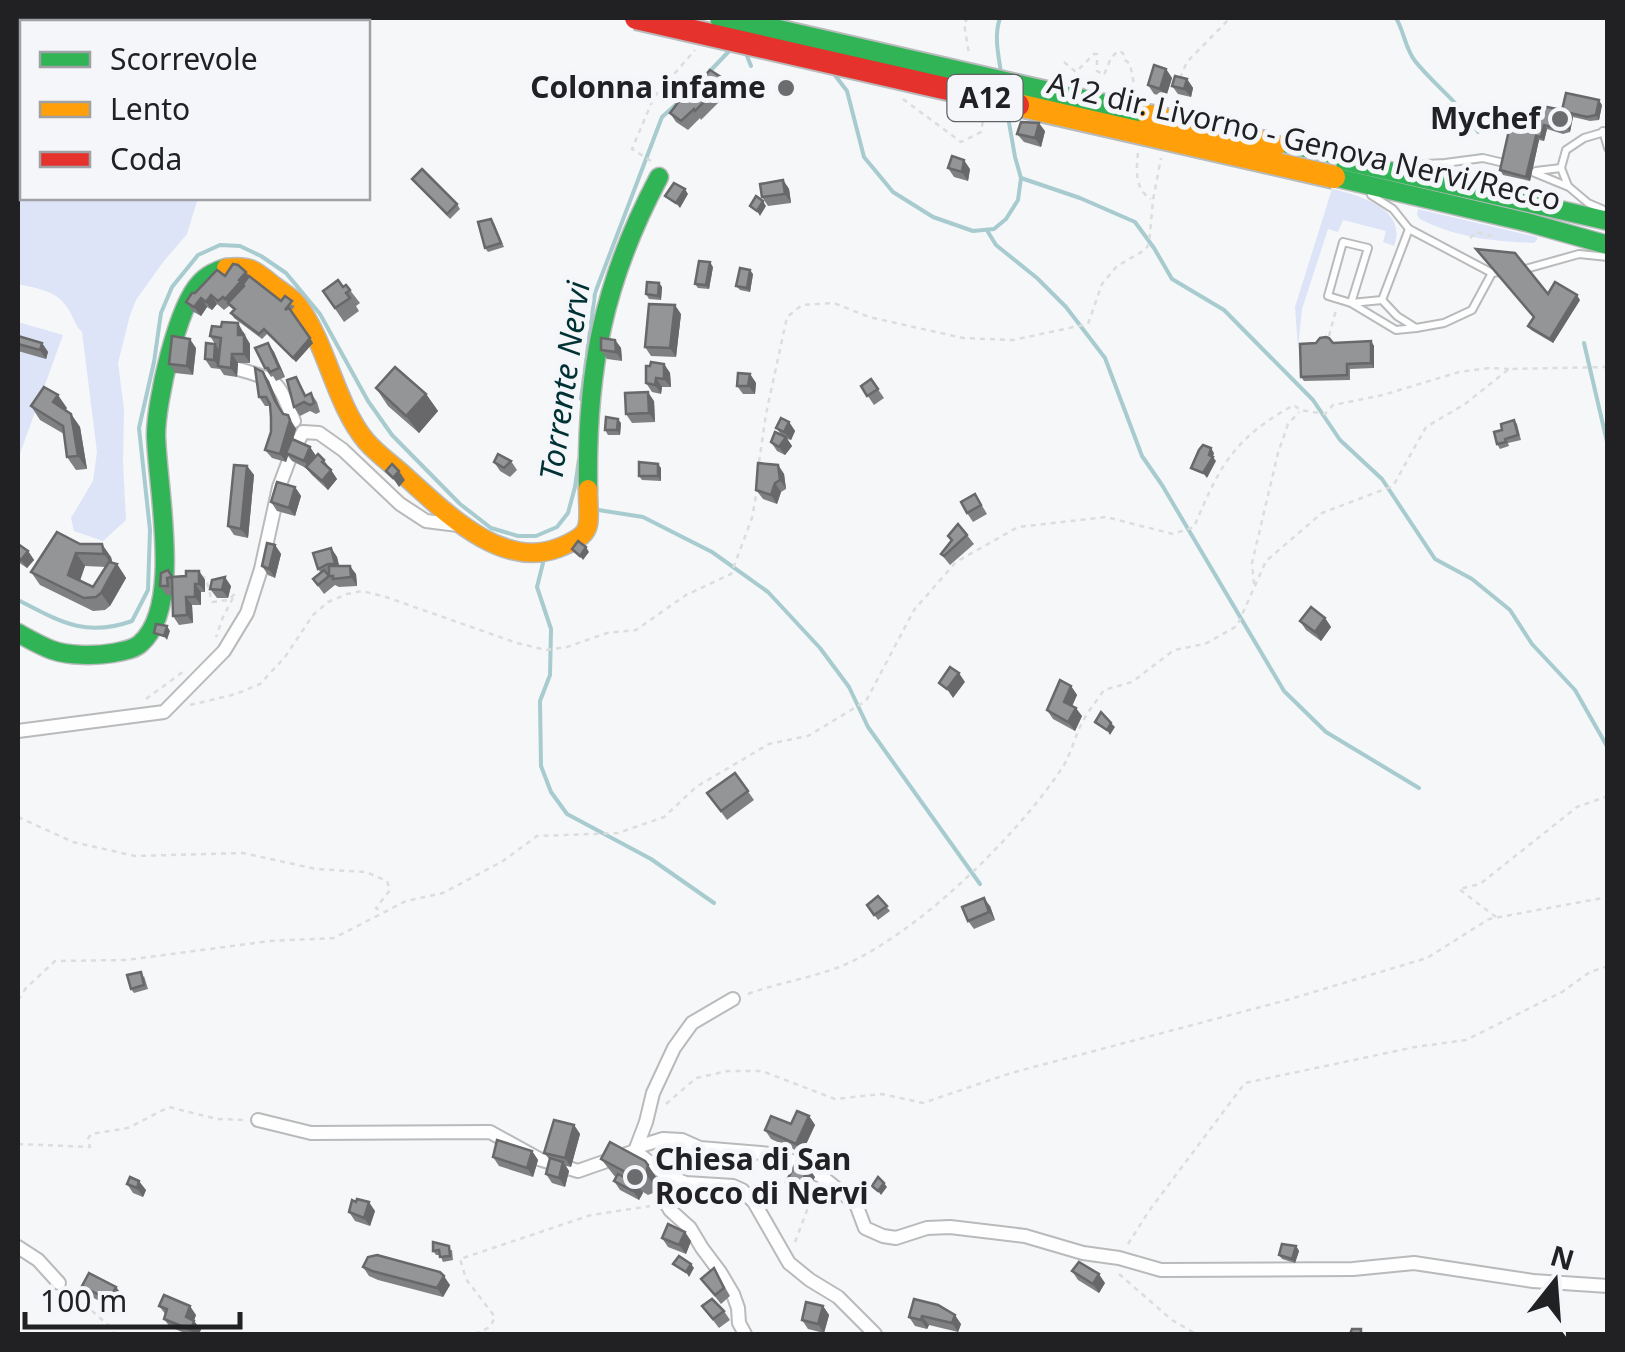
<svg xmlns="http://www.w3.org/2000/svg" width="1625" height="1352" viewBox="0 0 1625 1352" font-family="'Noto Sans',sans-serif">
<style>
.green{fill:#dde4f7}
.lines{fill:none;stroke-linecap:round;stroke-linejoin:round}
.stream{stroke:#a7cbce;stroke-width:4}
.lane-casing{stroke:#b8babb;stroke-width:10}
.street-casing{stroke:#b8babb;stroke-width:16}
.fast-casing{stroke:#b8babb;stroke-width:21}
.slow-casing{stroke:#b8babb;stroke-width:21}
.path{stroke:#dcdddd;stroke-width:2.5;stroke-dasharray:5 5;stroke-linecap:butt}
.lane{stroke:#fefefe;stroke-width:6}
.street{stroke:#fefefe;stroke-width:12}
.fast{stroke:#30b455;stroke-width:18}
.slow{stroke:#ff9f0a;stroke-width:18}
.fast-bridge-casing{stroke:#b8babb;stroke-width:26;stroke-linecap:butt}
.slow-bridge-casing{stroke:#b8babb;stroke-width:26;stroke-linecap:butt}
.jam-bridge-casing{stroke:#b8babb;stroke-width:26;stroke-linecap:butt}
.fast-bridge{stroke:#30b455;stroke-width:22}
.slow-bridge{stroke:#ff9f0a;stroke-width:22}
.jam-bridge{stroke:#e5322d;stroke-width:22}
.wall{fill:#7f8082;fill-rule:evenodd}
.shaded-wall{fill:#68686a}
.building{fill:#949597;stroke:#68686a;stroke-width:2.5}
.poi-dot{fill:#6b6c6e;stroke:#f4f6fa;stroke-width:4}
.labels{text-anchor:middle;stroke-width:10;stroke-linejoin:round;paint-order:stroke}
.shield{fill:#f4f6fa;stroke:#606164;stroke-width:2.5}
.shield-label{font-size:28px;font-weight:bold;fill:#212123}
.poi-label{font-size:30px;font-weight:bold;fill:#212123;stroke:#f4f6fa;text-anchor:end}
.street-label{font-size:30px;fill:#212123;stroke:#f4f6fa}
.water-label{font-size:32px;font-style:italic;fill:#003134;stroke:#f4f6fa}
</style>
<rect width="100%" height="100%" fill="#f5f7f9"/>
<g class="green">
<path d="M22 121V198H198L187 234 163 262 136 300 130 315 118 363 124 409 123 463 126 520 103 541 74 531 71 518 93 481 97 452 82 332C75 325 74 319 69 310 57 290 39 289 18 284V123Z"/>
<path d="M1332 189C1359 195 1408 209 1394 246L1383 242 1386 231 1343 220 1338 232 1328 229 1302 309 1298 348 1295 307Z"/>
<path d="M1418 209 1537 237V240L1534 243C1493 241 1457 238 1420 219L1417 215Z"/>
<path d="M18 322 63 335 18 459Z"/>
</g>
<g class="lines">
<g class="stream">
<path d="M1000 18C994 35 998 54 1001 72"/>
<path d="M1396 18C1404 31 1405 48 1415 61 1435 86 1461 104 1478 132"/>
<path d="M745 51 751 66"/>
<path d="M834 74 847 91 864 157 893 192 933 217 973 231 994 229 1006 219 1018 200 1021 178 1015 157 1007 111"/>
<path d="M1021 178 1080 198 1135 222 1154 248 1172 279 1224 310 1313 400 1340 440 1382 479 1435 559 1472 579 1510 610 1532 644 1575 690 1608 748"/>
<path d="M988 232 996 245 1037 278 1066 307 1105 358 1142 456 1162 485 1284 691 1326 732 1419 788"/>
<path d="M1584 343 1608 446"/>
<path d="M581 399 595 293 662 117 691 91 733 47"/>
<path d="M592 509 643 517 712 552 768 592 820 648 849 687 868 727 980 884"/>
<path d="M542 558 543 563 537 587 551 629 550 675 540 701 541 766 551 792 567 814 651 859 714 903"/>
<path d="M18 600C59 621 85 638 132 621L148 590 150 530 139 428 154 362 161 313 172 287 198 255 220 245 240 246 261 256 286 273 320 314 368 401 392 435 460 504 491 528 518 536H536L557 527 568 513 575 487 579 459"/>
</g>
<defs>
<g id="lane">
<path d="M1603 131 1608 148"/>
<path d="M1407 165 1445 163 1483 158 1508 164"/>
<path d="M1525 169 1569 187 1588 203 1602 209"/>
<path d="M1536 171 1561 168"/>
<path d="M1568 186 1561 168 1566 150 1584 138 1608 131"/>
<path d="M1371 195 1393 209 1409 229 1492 273 1499 272"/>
<path d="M1409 229 1382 300 1397 316 1416 328 1444 323 1472 310 1492 273"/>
<path d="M1343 242 1368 248 1351 303 1328 296Z"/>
<path d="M1522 270 1579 254 1608 257"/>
<path d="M1382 300 1351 303 1396 330 1416 328"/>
</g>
<g id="street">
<path d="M238 369C281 381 277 381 294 421"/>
<path d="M18 731 164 712 224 651 247 613 261 569 279 487 291 455 303 432 319 433 343 450 400 504 426 521 458 525"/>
<path d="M258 1120 311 1133 490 1132 539 1159 578 1171 635 1151 646 1122 653 1093 674 1048 692 1023 733 999"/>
<path d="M637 1147 663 1139 682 1140 700 1148 772 1154 794 1162 803 1168 821 1176 856 1204 865 1228 883 1236 896 1238 927 1228 950 1227 1025 1236 1083 1253 1119 1258 1161 1270 1353 1269 1414 1263 1533 1281 1608 1286"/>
<path d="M635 1151 666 1175 686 1183 733 1186 742 1190 754 1202 789 1263 810 1280 838 1297 875 1334"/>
<path d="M666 1175 663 1198 670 1210 690 1228 702 1248 720 1272 733 1294 738 1308 739 1323 745 1334"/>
<path d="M18 1247 38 1260 59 1283"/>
</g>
<g id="fast">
<path d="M1275 145 1608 221"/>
<path d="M1334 177 1526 222 1608 245"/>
<path d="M588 489C586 371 603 282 659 177"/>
<path d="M18 633C29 639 41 646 52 650 69 656 95 656 113 653 122 651 134 650 141 643 183 605 157 488 156 435 156 402 177 307 200 283 206 276 217 270 226 268"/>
</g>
<path id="slow" d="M226 268C250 265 255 270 273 285 281 291 291 297 297 304 327 343 335 404 366 441 377 454 393 465 406 477 444 511 501 570 558 548 596 533 588 527 588 489"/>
</defs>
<use href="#lane" class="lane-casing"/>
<use href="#street" class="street-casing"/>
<use href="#fast" class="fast-casing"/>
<use href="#slow" class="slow-casing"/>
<g class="path">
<path d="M968 18 964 23 969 54"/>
<path d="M1064 62 1076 72 1094 54H1097V71L1104 75 1111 58 1118 51 1123 53 1125 60 1130 64 1136 95"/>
<path d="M1180 78 1187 62 1230 18"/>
<path d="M903 99 961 142 981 132 984 115"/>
<path d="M1138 153C1136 170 1135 190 1151 199"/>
<path d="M651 161 632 149 654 97 695 50"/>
<path d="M1470 238 1477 232 1492 236"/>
<path d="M1329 336 1336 310"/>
<path d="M759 462 766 414 787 317 802 305 834 303 869 317 963 338 1013 340 1088 324 1102 284 1117 266 1145 250 1149 244 1153 200 1161 158"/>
<path d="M201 576 206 578 212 602 228 600 235 594 223 617 216 637"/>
<path d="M1254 584 1252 563 1278 453 1288 424 1299 412"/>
<path d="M146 699 184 671"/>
<path d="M190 705 236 694 260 684 285 657 313 615 328 602 347 594 362 591 386 597 517 643 546 650 567 647 607 633 636 630 686 595 731 574 752 518 757 490"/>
<path d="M18 817 73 842 135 856 243 853 316 869 366 872 387 881 390 890 376 908 381 912"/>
<path d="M1496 917 1459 889 1480 884 1577 807 1608 796"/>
<path d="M748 994C780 982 813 978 844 965 918 933 1015 838 1060 771 1069 759 1073 743 1079 729 1085 715 1095 703 1104 690L1132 682 1174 650 1205 644 1237 626 1266 561 1322 513 1393 486 1426 427 1465 404 1509 369 1608 367"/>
<path d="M18 1000 26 988 55 961 126 960 270 941 334 938 406 901 443 893 503 861 537 836 618 833 664 817 696 787 769 744 808 736 866 701 914 610 956 562 1018 527 1106 517 1173 534 1194 527C1220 465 1234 438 1294 405L1300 410 1325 414 1333 405 1383 395 1459 372 1489 368 1509 369"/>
<path d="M666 1104 696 1078 728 1071H762L835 1099 882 1094 923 1103 1011 1073 1287 1000 1427 958 1489 919 1608 897"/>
<path d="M18 1144 90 1147 88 1139 91 1134 128 1128 169 1107 217 1119 246 1120"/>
<path d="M795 1242 815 1189"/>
<path d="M1128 1244 1149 1211 1245 1083 1415 1047 1466 1040 1562 992 1590 972 1608 966"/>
<path d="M1119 1274 1172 1320 1196 1334"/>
<path d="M69 1291 107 1324 115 1334"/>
<path d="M475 1334 490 1327 495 1317 466 1279 460 1259 591 1215 650 1206"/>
</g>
<use href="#lane" class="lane"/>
<use href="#street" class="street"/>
<use href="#fast" class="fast"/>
<use href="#slow" class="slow"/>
<defs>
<path id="fast-bridge" d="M721 18 1149 116"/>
<g id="slow-bridge">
<path d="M1018 105 1334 177"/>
<path d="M1149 116 1275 145"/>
</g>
<path id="jam-bridge" d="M636 18 1018 105"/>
</defs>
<use href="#fast-bridge" class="fast-bridge-casing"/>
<use href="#slow-bridge" class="slow-bridge-casing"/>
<use href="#jam-bridge" class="jam-bridge-casing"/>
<use href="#fast-bridge" class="fast-bridge"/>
<use href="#slow-bridge" class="slow-bridge"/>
<use href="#jam-bridge" class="jam-bridge"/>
</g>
<g class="wall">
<path d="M1166 69 1172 78 1166 97 1154 94 1148 85Z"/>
<path d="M721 77 727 86 721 95 723 98 701 120 700 118 688 130 676 122 670 113 683 102Z"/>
<path d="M1187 79 1193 88 1191 97 1178 94 1172 86Z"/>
<path d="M1602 105 1599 120 1590 121 1573 117 1570 132 1563 134 1547 129 1544 141 1539 140 1530 181 1503 175 1500 170 1533 121 1562 110Z"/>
<path d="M1045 131 1041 147 1024 142 1017 134Z"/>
<path d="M948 168 970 169 968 181 954 177Z"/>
<path d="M412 179 457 204 460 209 450 219Z"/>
<path d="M783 180 789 189 791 203 768 206 762 197Z"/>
<path d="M494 223 504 247 488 252 485 248Z"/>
<path d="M713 267 709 289 698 288 695 284Z"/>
<path d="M753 274 750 292 740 290 736 286Z"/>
<path d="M225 276H249L281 301 295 306 291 311 313 343 296 362 267 334 262 339 234 318 231 313 234 310 229 306 224 310 217 304 212 310 207 307 201 316 192 311 186 302 195 293Z"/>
<path d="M659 283 662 287 661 300 649 299 646 294Z"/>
<path d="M346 285 360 303 356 306 359 311 344 322 323 291 343 287Z"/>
<path d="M1580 300 1553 343 1531 330 1528 326Z"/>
<path d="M681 314 676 357 651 356 645 347Z"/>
<path d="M244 332V336L250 344V363H238L237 377 224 375 220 369 211 368 205 359 215 344 210 336Z"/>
<path d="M18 336 42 343 48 352 46 359 18 351Z"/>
<path d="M615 340 621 348 622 361 607 359 601 350Z"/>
<path d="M1371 341 1374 346V368L1350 369V380L1304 381 1301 377 1333 343Z"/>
<path d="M268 343 274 352 285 377 276 381 273 376 271 377 265 368Z"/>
<path d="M196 348 193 375 175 373 169 364Z"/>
<path d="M664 364 670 373 671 387H662L661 394 652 392 646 383Z"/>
<path d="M263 372 269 381 281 410 296 429 293 439 310 447 316 456 324 460 337 479 328 490 312 475 306 468 292 461 288 456 286 462 272 458 265 450 271 432V418L270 406H265L259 397Z"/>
<path d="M750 374 756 383 755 394H743L737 386Z"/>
<path d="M296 377 306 395 311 393 317 402 320 412 316 414 310 411 300 416 294 407Z"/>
<path d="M871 379 884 398 874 405 861 386Z"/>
<path d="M376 388 426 394 438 411 419 433 388 406Z"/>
<path d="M654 401 655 422 632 423 626 414Z"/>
<path d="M31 406 67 408 65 410 71 414 80 427 87 469 76 470 67 457 64 434 40 420Z"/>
<path d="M1514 420 1517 424 1521 440 1508 443 1509 446 1500 449 1497 444 1502 430Z"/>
<path d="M789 422 795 431 791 440 787 439 792 446 785 455 777 451 771 442 781 434 776 428Z"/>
<path d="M621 423 620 435H608L605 430Z"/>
<path d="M511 461 517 470 510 477 500 471 494 462Z"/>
<path d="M778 465 784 474 786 489 781 492 777 504 763 499 756 490Z"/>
<path d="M247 466 254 475 248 538 234 535 228 526Z"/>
<path d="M661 468V481L642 480 639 476Z"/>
<path d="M295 487 301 496 295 516 277 511 271 502Z"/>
<path d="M975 494 987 514 973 522 967 513Z"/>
<path d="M967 535 974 544 950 565 941 554 952 541 948 536Z"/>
<path d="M18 544 28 551 34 560 27 568 18 562Z"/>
<path d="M80 544 111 557 112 563 117 564 126 578 110 606 105 610 93 611 40 585 31 572ZM85 566 106 567 93 587 80 581Z"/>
<path d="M275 545 281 554 275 578 268 575 262 566Z"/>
<path d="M331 548 337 557 339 566 356 574 357 586 339 587 335 585 324 594 313 579 321 573 318 569Z"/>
<path d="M199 571 205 580V592H201V605H192L193 623 179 625 173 616V595H166L160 586 161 573 172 577 186 576Z"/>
<path d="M231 586 228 598H217L210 589Z"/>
<path d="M1325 618 1331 627 1321 641 1306 630 1300 621Z"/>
<path d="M1071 686 1077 695 1072 706 1082 716 1075 731 1053 719 1047 710Z"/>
<path d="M735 773 754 800 727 820 707 793Z"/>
<path d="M878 896 890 911 878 920 867 905Z"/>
<path d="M990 906 995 920 974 929 968 921Z"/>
<path d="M144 976 148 989 134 993 131 989Z"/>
<path d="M809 1116 815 1125 802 1153 771 1139 765 1130 791 1124Z"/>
<path d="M574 1125 580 1134 571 1167 566 1166 569 1171 565 1187 552 1183 546 1174 550 1160 544 1153Z"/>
<path d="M532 1151 538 1160 533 1177 499 1166 493 1157Z"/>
<path d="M601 1159 645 1161 660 1183 658 1191 648 1195 643 1192 639 1200 620 1190 614 1181 616 1178Z"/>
<path d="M815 1177 804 1197 792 1191 786 1182Z"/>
<path d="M127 1184 146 1190 143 1197 133 1193Z"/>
<path d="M356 1202 375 1211 370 1226 355 1221 349 1212Z"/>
<path d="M662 1238 691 1241 686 1254 668 1247Z"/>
<path d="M1296 1246 1299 1251 1295 1263 1282 1259 1279 1255Z"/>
<path d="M452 1250 453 1260 443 1262 440 1255H436L433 1251Z"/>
<path d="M363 1267 450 1285 443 1297 378 1280 369 1276Z"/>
<path d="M714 1268 730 1296 721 1304 701 1279Z"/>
<path d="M1072 1271 1105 1283 1099 1293 1078 1280Z"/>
<path d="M82 1286 116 1287 122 1295 115 1309 88 1295Z"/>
<path d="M914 1299 961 1324 958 1332 929 1325 927 1329 915 1326 909 1317Z"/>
<path d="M159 1306 196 1315 194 1321 201 1330 198 1334H187L170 1327 164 1319 166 1315Z"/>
<path d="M702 1306 724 1311 730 1320 719 1328Z"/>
<path d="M823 1306 829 1315 824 1333 808 1329 802 1320Z"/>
</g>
<g class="shaded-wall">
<path d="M1166 69 1172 78 1166 97 1160 89Z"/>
<path d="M721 77 727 86 721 95 714 87Z"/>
<path d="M1187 79 1193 88 1191 97 1184 89Z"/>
<path d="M1599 100 1602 105 1599 120 1596 115Z"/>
<path d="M1570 113 1573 117 1570 132 1567 127Z"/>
<path d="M1039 123 1045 131 1041 147 1035 138Z"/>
<path d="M1544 125 1547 129 1544 141 1541 137Z"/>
<path d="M1536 136 1539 140 1530 181 1526 177Z"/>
<path d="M964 160 970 169 968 181 962 172Z"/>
<path d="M783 180 789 189 791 203 785 194Z"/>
<path d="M685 189 688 194 680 208 676 203Z"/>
<path d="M763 201 766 206 760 216 757 211Z"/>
<path d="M710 262 713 267 709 289 706 285Z"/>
<path d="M750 270 753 274 750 292 747 288Z"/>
<path d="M246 272 252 280 228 303 225 299Z"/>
<path d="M659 283 662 287 661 300 658 296Z"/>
<path d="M211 295 217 304 212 310 206 302Z"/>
<path d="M1577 295 1580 300 1553 343 1550 339Z"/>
<path d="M201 298 207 307 201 316 194 307Z"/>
<path d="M675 305 681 314 676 357 670 348Z"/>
<path d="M238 323 250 344V363L244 354 238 335Z"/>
<path d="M310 338 313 343 296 362 293 358Z"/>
<path d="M190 339 196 348 193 375 187 366Z"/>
<path d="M615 340 621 348 622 361 616 352Z"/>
<path d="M1371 341 1374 346V368L1371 363Z"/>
<path d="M42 343 48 352 46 359 40 350Z"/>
<path d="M268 343 274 352 285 377 279 368Z"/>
<path d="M215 344 221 353 220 369 214 360Z"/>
<path d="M232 354 238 363 237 377 231 368Z"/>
<path d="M664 364 670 373 671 387 664 379Z"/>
<path d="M263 372 269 381 281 410 275 401Z"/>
<path d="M750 374 756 383 755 394 748 386Z"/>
<path d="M656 378 662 387 661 394 655 385Z"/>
<path d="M648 392 654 401 655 422 649 413Z"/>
<path d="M426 394 438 411 419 433 406 416Z"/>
<path d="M58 395 67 408 62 415 53 402Z"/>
<path d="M71 414 80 427 87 469 78 456Z"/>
<path d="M288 415 296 429 289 454 286 453 288 456 286 462 280 454Z"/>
<path d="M618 419 621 423 620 435 617 430Z"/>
<path d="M789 422 795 431 791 440 784 432Z"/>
<path d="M786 437 792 446 785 455 779 447Z"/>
<path d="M310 447 316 456 310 469 304 461Z"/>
<path d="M1211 448 1214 453 1213 457 1216 461 1207 478 1203 473Z"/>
<path d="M658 464 661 468V481L658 476Z"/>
<path d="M778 465 784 474 786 489 780 480Z"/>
<path d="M247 466 254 475 248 538 241 529Z"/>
<path d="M331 470 337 479 328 490 322 481Z"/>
<path d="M399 471 405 480 399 487 393 478Z"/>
<path d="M775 483 781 492 777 504 771 495Z"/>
<path d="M295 487 301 496 295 516 289 508Z"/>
<path d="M102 544 111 557 114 568 104 554Z"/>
<path d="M275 545 281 554 275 578 269 569Z"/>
<path d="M586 547 589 552 583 560 580 556Z"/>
<path d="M331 548 337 557 341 573 335 564Z"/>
<path d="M28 551 34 560 27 568 21 560Z"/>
<path d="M76 553 85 566 77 588 68 575Z"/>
<path d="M117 564 126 578 110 606 101 593Z"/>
<path d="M350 566 356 574 357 586 351 577Z"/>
<path d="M199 571 205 580V592L199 584Z"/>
<path d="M225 577 231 586 228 598 222 590Z"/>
<path d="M195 584 201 592V605L195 597Z"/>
<path d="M186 597 192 605 193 623 187 615Z"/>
<path d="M1325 618 1331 627 1321 641 1315 632Z"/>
<path d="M167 626 170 631 167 640 164 636Z"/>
<path d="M959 673 965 682 953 698 947 689Z"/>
<path d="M1071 686 1077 695 1070 711 1064 702Z"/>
<path d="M1076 708 1082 716 1075 731 1068 722Z"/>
<path d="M1111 723 1115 727 1110 735 1107 730Z"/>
<path d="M984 898 990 906 995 920 989 912Z"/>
<path d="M809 1116 815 1125 802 1153 796 1144Z"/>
<path d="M574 1125 580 1134 571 1167 565 1158Z"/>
<path d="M532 1151 538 1160 533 1177 527 1168Z"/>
<path d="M563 1162 569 1171 565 1187 559 1178Z"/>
<path d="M648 1165 660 1183 658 1191 646 1174Z"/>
<path d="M809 1168 815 1177 804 1197 798 1188Z"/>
<path d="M139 1181 146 1190 143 1197 137 1188Z"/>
<path d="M884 1183 887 1187 881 1195 878 1191Z"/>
<path d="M637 1184 643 1193 639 1200 633 1191Z"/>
<path d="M369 1202 375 1211 370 1226 364 1218Z"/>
<path d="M685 1232 691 1241 686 1254 679 1245Z"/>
<path d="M1296 1246 1299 1251 1295 1263 1292 1259Z"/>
<path d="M691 1264 694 1268 689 1277 686 1272Z"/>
<path d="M1099 1274 1105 1283 1099 1293 1093 1284Z"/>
<path d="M444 1276 450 1285 443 1297 437 1288Z"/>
<path d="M116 1287 122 1295 115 1309 109 1300Z"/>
<path d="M190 1306 196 1315 192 1325 186 1317Z"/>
<path d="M823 1306 829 1315 824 1333 818 1324Z"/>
<path d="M955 1315 961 1324 958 1332 952 1323Z"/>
<path d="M922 1316 929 1325 927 1329 921 1320Z"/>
<path d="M194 1321 201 1330 198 1334H194L191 1330Z"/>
</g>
<g class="building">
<path d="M1154 65 1166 69 1160 89 1148 85Z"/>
<path d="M710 70 721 77 714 87 717 89 695 111 694 109 681 121 670 113 680 100 683 102Z"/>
<path d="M1175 76 1187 79 1184 89 1172 86Z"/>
<path d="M1566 93 1599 100 1596 115 1587 117 1570 113 1567 127 1559 129 1544 125 1541 137 1536 136 1526 177 1500 170 1512 117 1533 121 1537 105 1562 110Z"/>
<path d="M1021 122 1039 123 1035 138 1017 134Z"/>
<path d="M952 156 964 160 962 172 948 168Z"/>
<path d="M422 169 457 204 447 214 412 179Z"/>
<path d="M783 180 785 194 762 197 760 184Z"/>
<path d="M674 183 685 189 676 203 665 196Z"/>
<path d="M756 196 763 201 757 211 750 206Z"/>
<path d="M491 219 501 243 485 248 478 222Z"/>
<path d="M1476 249 1515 253 1548 294 1555 282 1577 295 1550 339 1528 326 1534 317Z"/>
<path d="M699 261 710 262 706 285 695 284Z"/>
<path d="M233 264 238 265 246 272 239 280 241 281 225 299 223 297 218 301 211 295 206 302 201 298 194 307 186 302 192 293H195L217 270 225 276Z"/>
<path d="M740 268 750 270 747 288 736 286Z"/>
<path d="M249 276 281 301 285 296 292 301 285 310 289 308 310 338 293 358 264 329 259 334 231 313 235 309 228 303 244 286 243 284Z"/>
<path d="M338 280 343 287 346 285 350 290 346 293 350 298 335 308 323 291Z"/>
<path d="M647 282 659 283 658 296 646 294Z"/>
<path d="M649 304 675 305 670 348 645 347Z"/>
<path d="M222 322 238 323V335H244V354H232L231 368 218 366 221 338 210 336 212 326 221 327Z"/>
<path d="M18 336 42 343 40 350 18 344Z"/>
<path d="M172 336 190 339 187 366 169 364Z"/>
<path d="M1326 337 1329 338 1333 343 1371 341V363L1347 364V375L1301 377 1300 344 1316 343 1320 338Z"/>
<path d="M601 338 615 340 616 352 601 350Z"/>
<path d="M206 343 215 344 214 360 205 359Z"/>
<path d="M268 343 279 368 270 372 268 368H265L255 348Z"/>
<path d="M651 362 664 364V379L656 378 655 385 646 383V366H650Z"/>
<path d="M395 367 426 394 406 416 376 388Z"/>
<path d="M255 368 263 372 275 401 283 414 288 415 290 420 280 454 265 450 271 432V418L270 404 266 397H259Z"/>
<path d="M738 373 750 374 748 386H737Z"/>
<path d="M296 377 305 396 311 393 314 403 310 405 304 402 294 407 287 380Z"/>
<path d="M871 379 878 389 867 396 861 386Z"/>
<path d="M44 387 58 395 53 402 71 414 78 456 67 457 63 426 31 406Z"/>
<path d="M648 392 649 413 626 414 625 393Z"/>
<path d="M606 417 618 419 617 430H605Z"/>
<path d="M781 418 789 422 784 432 776 428Z"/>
<path d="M1514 420 1518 435 1505 439 1506 442 1497 444 1494 432 1502 430 1501 424Z"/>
<path d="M775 432 786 437 779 447 771 442Z"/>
<path d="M292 439 310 447 304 461 286 453Z"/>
<path d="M1203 445 1211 448 1209 455 1213 457 1203 473 1191 468 1199 450Z"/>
<path d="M318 454 324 460 322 462 331 470 322 481 306 467Z"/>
<path d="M498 454 511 461 504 468 494 462Z"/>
<path d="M639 462 658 464V476H639Z"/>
<path d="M758 463 778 465 780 480 775 483 771 495 756 490Z"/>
<path d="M392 464 399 471 393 478 386 471Z"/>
<path d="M234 465 247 466 241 529 228 526Z"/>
<path d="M277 482 295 487 289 508 271 502Z"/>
<path d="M975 494 981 505 967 513 961 502Z"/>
<path d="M958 524 967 535 944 556 941 554 952 540 948 536Z"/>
<path d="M57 532 80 544H102L104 554 76 553 68 575 93 587 109 562 117 564 101 593 96 597 84 598 31 572Z"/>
<path d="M578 541 586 547 580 556 572 549Z"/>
<path d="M267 543 275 545 269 569 262 566Z"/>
<path d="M18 544 28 551 21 560 18 557Z"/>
<path d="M331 548 335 564H328L318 569 313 553Z"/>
<path d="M329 566H350L351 577 333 579V576H329Z"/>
<path d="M168 570 172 577 186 576V571H199V584H195V597H186L187 615 173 616 172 577 167 578 168 586H160L161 573Z"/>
<path d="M324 570 329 576 318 585 313 579Z"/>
<path d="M225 577 222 590 210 589 212 580Z"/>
<path d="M1311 607 1325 618 1315 632 1300 621Z"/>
<path d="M156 624 167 626 164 636 154 633Z"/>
<path d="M950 667 959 673 947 689 939 683Z"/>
<path d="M1060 680 1071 686 1064 702 1076 708 1068 722 1047 710Z"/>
<path d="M1101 712 1111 723 1107 730 1095 722Z"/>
<path d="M735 773 748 791 721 811 707 793Z"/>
<path d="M878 896 887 906 874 915 867 905Z"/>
<path d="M984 898 989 912 968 921 962 907Z"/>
<path d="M141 972 144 985 131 989 127 975Z"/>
<path d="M797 1111 809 1116 796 1144 765 1130 771 1116 791 1124Z"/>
<path d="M554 1120 574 1125 565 1158 544 1153Z"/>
<path d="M497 1140 532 1151 527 1168 493 1157Z"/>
<path d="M610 1142 645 1161 648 1165 646 1174 635 1177 601 1159Z"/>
<path d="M550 1158 563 1162 559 1178 546 1174Z"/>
<path d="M797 1161 809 1168 798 1188 786 1182Z"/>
<path d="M618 1174 637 1184 633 1191 614 1181Z"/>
<path d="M130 1177 139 1181 137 1188 127 1184Z"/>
<path d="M878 1177 884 1183 878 1191 872 1186Z"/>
<path d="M357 1199 369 1202 364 1218 349 1212 352 1200 356 1202Z"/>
<path d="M668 1224 685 1232 679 1245 662 1238Z"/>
<path d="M433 1242 449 1246 450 1256 440 1257 439 1250 433 1251Z"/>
<path d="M1282 1244 1296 1246 1292 1259 1279 1255Z"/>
<path d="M377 1255 440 1272 444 1276 437 1288 372 1271 363 1267 368 1257Z"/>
<path d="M679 1256 691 1264 686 1272 673 1264Z"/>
<path d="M1079 1262 1099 1274 1093 1284 1072 1271Z"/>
<path d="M714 1268 724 1288 715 1295 701 1279Z"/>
<path d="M89 1273 116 1287 109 1300 82 1286Z"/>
<path d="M164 1295 190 1306 186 1317 194 1321 191 1330 164 1319 167 1309 159 1306Z"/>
<path d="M712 1299 724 1311 713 1319 702 1306Z"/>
<path d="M914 1299 938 1305 955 1315 952 1323 922 1316 921 1320 909 1317Z"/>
<path d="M806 1302 823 1306 818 1324 802 1320Z"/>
<path d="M1352 1329H1361V1334H1350Z"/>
</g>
<g class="poi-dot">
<circle cx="786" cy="88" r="10"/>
<circle cx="1560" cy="119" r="10"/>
<circle cx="635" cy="1177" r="10"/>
</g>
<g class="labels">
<rect class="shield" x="947.5" y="75" width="75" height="46" rx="8"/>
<g class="shield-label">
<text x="985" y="108">A12</text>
</g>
<g class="poi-label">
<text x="766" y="98">Colonna infame</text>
<text x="1540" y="129">Mychef</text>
<text x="655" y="1170" text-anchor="start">Chiesa di San<tspan x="655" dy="34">Rocco di Nervi</tspan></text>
</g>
<g class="street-label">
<text transform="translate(1304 142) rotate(13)" y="10">A12 dir. Livorno - Genova Nervi/Recco</text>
</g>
<g class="water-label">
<text transform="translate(565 381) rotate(-82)" y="11">Torrente Nervi</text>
</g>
</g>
<rect width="1625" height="1352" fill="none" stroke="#212123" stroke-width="40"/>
<rect x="20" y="20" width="350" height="180" fill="#f4f6fa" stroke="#a0a1a4" stroke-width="2.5"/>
<rect x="40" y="52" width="50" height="15" fill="#30b455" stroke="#a0a1a4" stroke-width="2.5"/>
<text x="110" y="70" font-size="30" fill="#212123">Scorrevole</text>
<rect x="40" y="102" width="50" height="15" fill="#ff9f0a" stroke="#a0a1a4" stroke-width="2.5"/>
<text x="110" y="120" font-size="30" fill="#212123">Lento</text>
<rect x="40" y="152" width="50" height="15" fill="#e5322d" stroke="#a0a1a4" stroke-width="2.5"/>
<text x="110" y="170" font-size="30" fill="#212123">Coda</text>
<g transform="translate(1555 1282) rotate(17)" stroke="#f4f6fa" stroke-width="8" paint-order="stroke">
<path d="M0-8L18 38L0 25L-18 38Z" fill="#212123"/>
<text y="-15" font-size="28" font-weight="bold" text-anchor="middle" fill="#212123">N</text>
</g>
<path d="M25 1312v15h215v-15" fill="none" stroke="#212123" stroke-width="5"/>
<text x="40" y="1312" font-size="30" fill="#212123" stroke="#f4f6fa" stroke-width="8" paint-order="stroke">100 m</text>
</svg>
